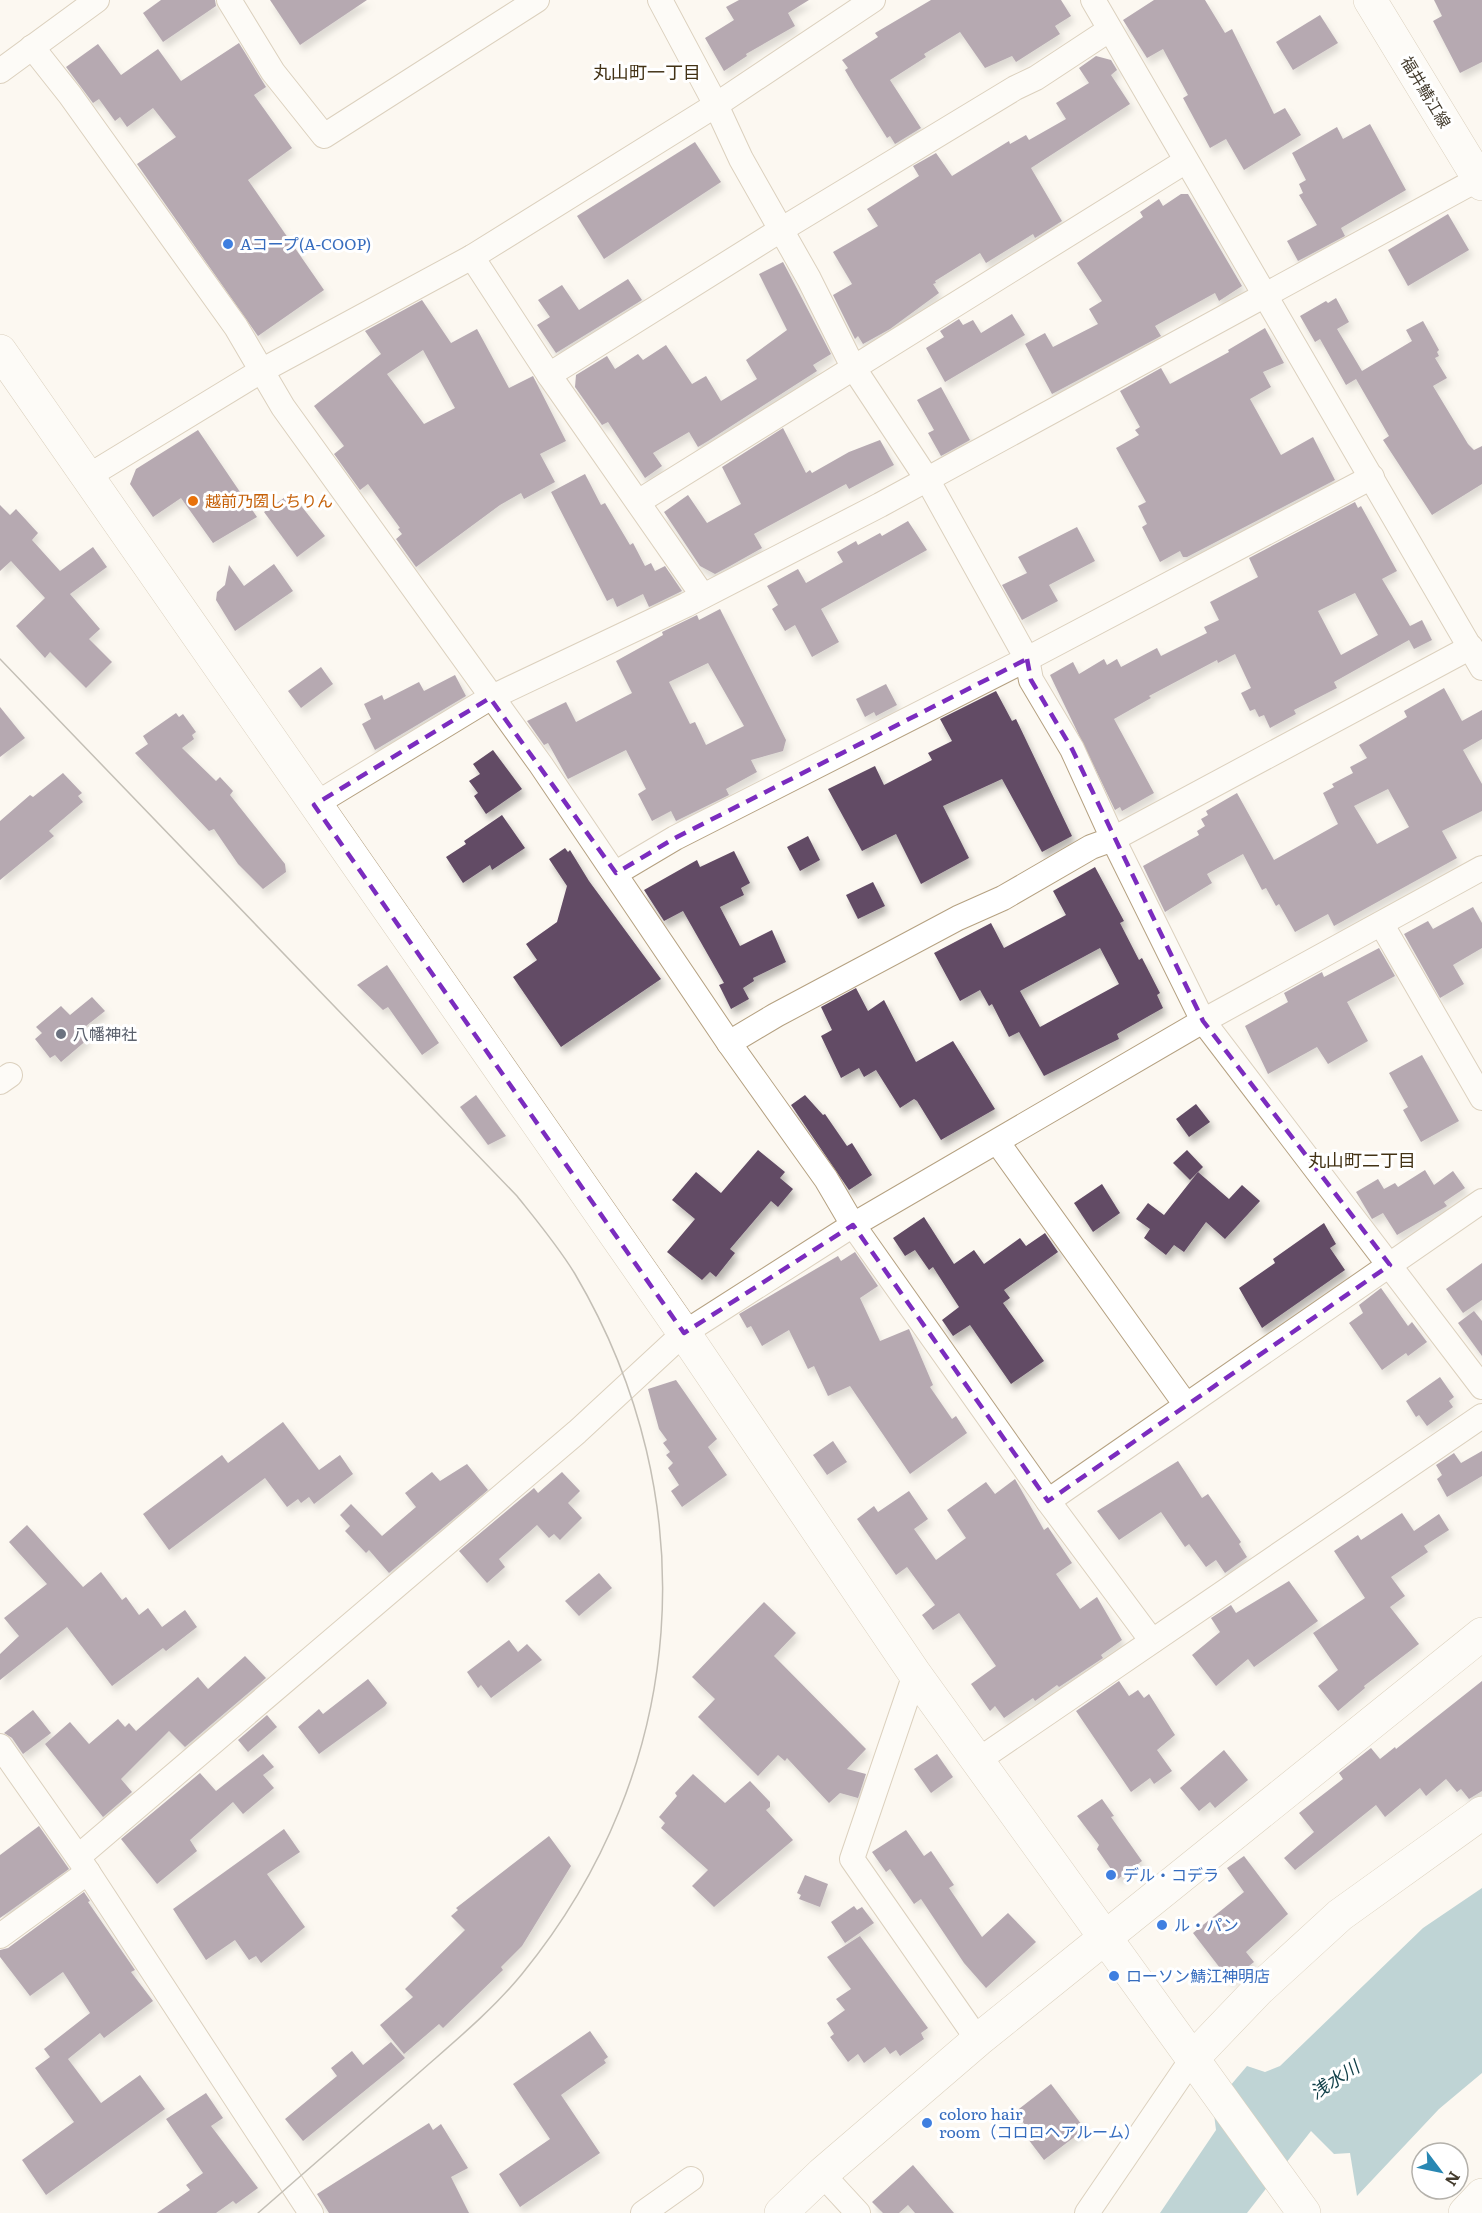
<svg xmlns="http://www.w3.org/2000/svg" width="1482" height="2213" viewBox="0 0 1482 2213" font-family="Literata,'Noto Sans JP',serif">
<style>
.water{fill:#77a9b4}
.building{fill:#624b65;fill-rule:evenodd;filter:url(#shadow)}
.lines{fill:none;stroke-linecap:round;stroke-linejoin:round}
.street-casing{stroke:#b5a181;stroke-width:26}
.secondary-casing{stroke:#b5a181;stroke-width:34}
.street{stroke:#fff;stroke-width:24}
.secondary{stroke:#fff;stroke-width:33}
.tram{stroke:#817b6f;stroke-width:1.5}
.marked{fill:none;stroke:#7b2cbf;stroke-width:4.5;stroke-dasharray:12 8;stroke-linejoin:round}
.shop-dot{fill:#3f7fe0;stroke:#fff;stroke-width:2}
.food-dot{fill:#e8710a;stroke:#fff;stroke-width:2}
.worship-dot{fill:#6b7280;stroke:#fff;stroke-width:2}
.labels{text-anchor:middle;stroke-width:6;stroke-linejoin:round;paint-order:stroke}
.street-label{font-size:16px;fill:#443c2e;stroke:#fff}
.shop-label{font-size:16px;fill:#366cbe;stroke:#fff;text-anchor:start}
.food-label{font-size:16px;fill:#c56008;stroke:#fff;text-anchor:start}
.worship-label{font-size:16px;fill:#5b616d;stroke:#fff;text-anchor:start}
.neighbourhood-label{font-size:18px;fill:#423215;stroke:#fff}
.water-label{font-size:18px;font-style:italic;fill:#103f48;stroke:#fff}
</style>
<defs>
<filter id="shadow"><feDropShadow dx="3.5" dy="6" stdDeviation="3" flood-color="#0004"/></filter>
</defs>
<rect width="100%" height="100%" fill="#fcf8f1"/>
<path class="water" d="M1482 1888V2073L1439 2109 1357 2196 1350 2153 1334 2154 1311 2131 1247 2213H1160L1216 2130 1213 2106 1247 2066 1265 2072 1280 2066 1423 1928Z"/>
<g class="building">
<path d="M161 0H215L216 6 163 42 143 13Z"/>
<path d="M270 0H367L300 45Z"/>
<path d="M739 0H809L788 13 795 26 746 54 747 56 724 71 705 38 734 20 726 7Z"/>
<path d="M931 0H1061L1071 16 1055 26 1060 34 1016 62 1012 56 985 68 960 32 924 54 926 57 890 80 921 128 895 144 890 136 887 138 855 87 845 70 848 68 842 60 878 37 875 33Z"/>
<path d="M1154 0H1205L1225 33 1232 29 1274 114 1285 108 1301 135 1244 170 1226 139 1210 148 1183 98 1188 95 1163 49 1147 58 1123 20Z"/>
<path d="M1434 0H1482V62L1460 73 1433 21 1442 16Z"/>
<path d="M1320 15 1338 43 1293 70 1276 42Z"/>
<path d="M239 43 266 87 254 95 292 148 248 180 324 290 258 336 137 164 176 137 153 108 127 127 120 117 115 121 99 99 93 103 66 67 98 44 121 75 158 49 181 81Z"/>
<path d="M1096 56 1111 60 1117 70 1111 75 1130 104 1031 168 1062 221 1035 238 1033 234 986 263 980 253 935 281 936 283 933 284 939 293 890 329 863 344 858 336 855 339 833 295 852 284 833 252 878 226 867 209 919 176 913 166 936 153 952 176 1009 141 1010 144 1026 135 1029 140 1066 119 1056 103 1089 83 1079 68Z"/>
<path d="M1370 124 1406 190 1341 228 1345 236 1298 261 1287 241 1317 225 1299 195 1303 193 1299 184 1306 180 1292 153 1337 127 1343 139Z"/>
<path d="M695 142 721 182 604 259 577 216Z"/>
<path d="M1181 194H1188L1242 286 1219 301 1215 293 1155 326 1161 336 1052 394 1025 344 1045 333 1053 347 1098 324 1089 309 1102 301 1077 263 1143 217 1140 212 1159 199 1163 206Z"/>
<path d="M1448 214 1469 250 1408 286 1388 250Z"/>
<path d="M783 262 831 354 813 365 817 371 708 441 698 447 689 432 653 453 662 466 645 478 608 422 602 425 575 387 576 375 607 356 615 369 638 354 643 360 666 345 692 384 706 376 721 401 757 379 746 360 787 330 759 274Z"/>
<path d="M628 279 642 300 556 353 537 325 550 317 538 300 562 285 579 310Z"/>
<path d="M1336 298 1349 322 1337 329 1362 371 1412 341 1406 330 1423 321 1439 350 1437 352 1439 356 1435 358 1447 378 1433 386 1468 444 1474 450 1482 446V484L1432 515 1383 440 1389 436 1356 379 1346 385 1320 339 1315 342 1300 316 1326 301 1328 303Z"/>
<path d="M422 300 451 343 477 329 509 388 533 376 566 441 540 454 555 482 524 499 521 493 500 505 416 567 396 539 402 534 398 529 400 528 368 484 360 490 334 454 344 446 314 406 381 354 365 331ZM423 350 455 408 424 424 387 374Z"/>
<path d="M1012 314 1025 335 945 382 926 348 944 337 940 331 959 319 963 325 973 320 981 333Z"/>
<path d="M1265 328 1284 363 1263 372 1271 387 1250 399 1281 455 1313 437 1335 480 1187 557H1183L1180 551 1160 562 1142 527 1147 524 1138 506 1146 502 1116 448 1139 435 1135 430 1140 427 1120 391 1161 368 1170 384 1229 352 1228 350Z"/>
<path d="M941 387 970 440 941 456 928 433 934 430 917 400Z"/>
<path d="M783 428 806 473 810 470 812 473 849 452 880 440 894 465 849 489 846 484 754 534 762 548 730 566 715 574 700 566 664 512 688 495 707 523 741 504 722 467Z"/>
<path d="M198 430 257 517 213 543 181 498 153 517 130 484 136 469Z"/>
<path d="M585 474 601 505 605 503 630 545 633 543 645 566 651 563 655 571 665 566 682 591 649 607 643 594 617 607 613 598 607 601 551 492Z"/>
<path d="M291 493 325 536 297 557 264 512Z"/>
<path d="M1355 502 1358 508 1361 506 1397 571 1382 579 1410 626 1422 620 1432 640 1414 649 1409 640 1334 682 1337 688 1294 710 1296 714 1270 728 1264 715 1259 717 1255 709 1250 711 1241 693 1251 688 1235 654 1218 663 1217 660 1149 696 1151 698 1114 719 1154 793 1122 811 1120 807 1115 810 1050 675 1073 662 1079 674 1104 659 1107 665 1117 659 1121 667 1157 648 1161 656 1207 633 1204 627 1219 620 1210 602 1258 577 1249 558ZM1355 593 1378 635 1341 655 1318 611Z"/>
<path d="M0 505 10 515 16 509 38 533 32 540 60 571 93 547 107 567 70 594 100 629 89 639 112 662 86 688 50 652 45 658 16 626 45 598 11 561 0 571Z"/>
<path d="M908 521 927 550 821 609 839 642 812 657 795 625 785 631 772 609 778 605 767 586 798 569 806 583 843 562 837 552 856 541 858 545 880 533 882 536Z"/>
<path d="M1077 527 1095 561 1049 585 1058 601 1022 620 1002 585 1027 573 1018 557Z"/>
<path d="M274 564 293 591 235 631 216 600 217 592 225 585 229 565 244 586Z"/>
<path d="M720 609 786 740 783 751 751 760 757 772 726 789 729 795 676 821 671 811 652 821 638 794 646 789 626 750 568 779 548 743 544 745 527 721 566 702 576 722 632 693 616 661 663 635 662 632 697 615 699 620ZM708 663 744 726 706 745 695 722 690 724 669 682Z"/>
<path d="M321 667 333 684 301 708 288 691Z"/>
<path d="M455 675 466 696 375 750 362 724 371 719 364 704 382 695 384 700 419 682 424 691Z"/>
<path d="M886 684 897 705 876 716 874 712 865 717 856 699Z"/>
<path d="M1444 688 1462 721 1482 710V739L1463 750 1482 784V811L1442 831 1457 858 1334 926 1328 914 1295 932 1279 904 1276 906 1266 888 1262 890 1243 854 1207 874 1212 883 1165 912 1143 866 1199 835 1197 831 1205 826 1201 819 1208 815 1206 811 1237 793 1274 860 1338 824 1323 793 1334 787 1332 784 1353 773 1350 767 1367 758 1359 745 1407 717 1404 711ZM1388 789 1409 827 1377 844 1354 806Z"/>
<path d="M996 691 1012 721 1016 719 1072 836 1042 852 1002 779 943 806 969 858 921 884 896 834 862 851 828 789 875 766 884 785 932 760 928 753 952 741 940 719Z"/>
<path d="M0 707 25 738 0 757Z"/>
<path d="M176 713 179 717 183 714 196 732 192 735 194 739 182 748 216 781 220 777 233 791 230 795 285 864 286 872 263 889 238 864 214 829 209 831 135 753 148 744 143 736Z"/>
<path d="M493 750 522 789 486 814 474 796 478 793 469 781 480 774 473 764Z"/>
<path d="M63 773 82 793 78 796 83 802 49 831 54 836 0 880V821L30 795 33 797Z"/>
<path d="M502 815 525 848 492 870 490 865 463 883 446 857 466 844 464 841Z"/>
<path d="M808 836 820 860 800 871 787 847Z"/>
<path d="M565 848 568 852 570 850 589 881 661 979 561 1047 513 977 537 960 526 944 557 922 567 886 549 859Z"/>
<path d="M734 851 750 883 741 888 744 895 720 907 740 946 772 930 786 962 753 978 754 981 743 988 749 999 731 1009 719 985 724 983 683 911 664 921 644 890 697 860 700 867Z"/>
<path d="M1095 867 1124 921 1120 923 1139 960 1142 958 1160 993 1157 995 1163 1008 1117 1034 1119 1039 1044 1076 1019 1032 1009 1037 992 1004 989 1006 980 990 960 1001 934 953 991 923 1004 948 1066 915 1053 891ZM1100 948 1119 984 1040 1027 1020 991Z"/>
<path d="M873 882 885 906 858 919 846 895Z"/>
<path d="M1473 907 1482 923V948L1453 965 1464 984 1440 998 1404 934 1428 921 1433 929Z"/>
<path d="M1379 948 1395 976 1347 1002 1368 1041 1328 1064 1317 1047 1268 1074 1245 1026 1288 1002 1284 993 1322 972 1324 977Z"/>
<path d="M387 965 439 1043 422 1055 388 1007 383 1010 357 985Z"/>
<path d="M856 988 868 1011 884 1000 916 1062 953 1041 995 1109 941 1140 917 1101 914 1099 900 1108 876 1070 864 1077 859 1068 841 1078 821 1036 832 1030 821 1007Z"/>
<path d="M92 997 105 1011 81 1030 88 1039 61 1062 55 1055 50 1058 35 1039 42 1033 36 1027 61 1006 70 1015Z"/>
<path d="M1422 1055 1459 1121 1421 1142 1403 1110 1408 1107 1389 1073Z"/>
<path d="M476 1095 506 1136 488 1145 460 1107Z"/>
<path d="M805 1095 823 1115 825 1114 847 1146 852 1143 872 1175 849 1190 791 1105Z"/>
<path d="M1196 1104 1210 1122 1189 1137 1176 1119Z"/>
<path d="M758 1150 785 1172 780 1178 793 1189 778 1207 771 1201 730 1249 735 1253 716 1277 710 1272 702 1280 667 1252 695 1219 672 1200 696 1172 721 1193Z"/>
<path d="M1187 1150 1203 1167 1190 1180 1173 1163Z"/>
<path d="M1425 1170 1434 1185 1453 1171 1465 1188 1444 1202 1447 1206 1397 1235 1383 1213 1372 1219 1356 1192 1378 1179 1384 1189 1395 1183 1398 1187Z"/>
<path d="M1198 1172 1229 1199 1242 1185 1260 1201 1225 1239 1206 1222 1184 1252 1174 1245 1166 1255 1144 1238 1150 1229 1136 1219 1148 1203 1164 1215Z"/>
<path d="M1102 1184 1120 1213 1093 1232 1074 1203Z"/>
<path d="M924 1217 954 1264 974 1250 984 1264 1020 1238 1026 1246 1045 1233 1058 1252 1004 1290 1010 1298 1003 1303 1044 1361 1011 1384 970 1325 953 1336 942 1320 959 1307 933 1267 929 1270 915 1250 905 1256 893 1238Z"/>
<path d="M1324 1223 1336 1244 1330 1248 1345 1270 1262 1328 1239 1288 1275 1263 1273 1259Z"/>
<path d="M855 1252 878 1286 860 1298 880 1341 909 1329 933 1385 930 1387 952 1419 956 1416 967 1433 910 1474 850 1386 828 1396 814 1366 808 1369 789 1330 762 1346 751 1326 747 1328 739 1314 838 1256 841 1261Z"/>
<path d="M1482 1263V1300L1463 1313 1446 1289Z"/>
<path d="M1381 1288 1408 1326 1412 1322 1427 1342 1408 1356 1406 1353 1382 1370 1349 1323 1363 1313 1359 1305Z"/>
<path d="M1474 1311 1482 1321V1356L1458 1323Z"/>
<path d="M1440 1377 1454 1397 1449 1401 1453 1407 1427 1426 1419 1415 1416 1417 1406 1401Z"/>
<path d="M676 1380 717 1439 708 1447 727 1475 682 1507 671 1491 679 1485 668 1468 673 1463 666 1455 670 1452 663 1443 667 1440 659 1429 648 1389Z"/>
<path d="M283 1422 319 1470 340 1455 353 1474 314 1504 309 1497 301 1503 298 1499 287 1507 265 1478 169 1550 143 1514 222 1455 228 1463Z"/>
<path d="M833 1441 847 1462 827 1475 813 1455Z"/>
<path d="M1482 1451V1476L1447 1497 1437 1479 1442 1475 1436 1465 1454 1453 1461 1463Z"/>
<path d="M1178 1461 1202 1498 1208 1494 1241 1542 1239 1544 1247 1557 1225 1573 1216 1560 1206 1567 1189 1544 1185 1547 1161 1512 1119 1540 1097 1511Z"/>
<path d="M467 1464 488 1490 389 1573 369 1550 366 1553 345 1531 350 1526 340 1515 351 1504 382 1536 416 1507 405 1493 432 1472 440 1481Z"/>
<path d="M562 1472 580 1491 568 1503 582 1518 560 1540 554 1534 549 1538 537 1525 499 1559 505 1567 487 1583 459 1551 534 1488 538 1493Z"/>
<path d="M1015 1479 1044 1530 1048 1527 1072 1563 1056 1574 1080 1609 1097 1597 1122 1640 1101 1655 1103 1658 1059 1687 1057 1685 1035 1701 1033 1698 1004 1718 995 1706 990 1711 971 1684 996 1666 959 1613 933 1630 922 1615 935 1605 907 1567 896 1575 857 1519 874 1506 878 1512 909 1491 928 1519 914 1529 936 1560 966 1538 947 1510 986 1482 995 1494Z"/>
<path d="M1402 1513 1414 1531 1439 1514 1449 1530 1424 1546 1428 1552 1391 1577 1405 1596 1390 1607 1419 1644 1364 1686 1365 1688 1338 1711 1318 1686 1338 1670 1313 1633 1365 1598 1334 1551 1358 1535 1361 1540Z"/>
<path d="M27 1525 83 1587 101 1572 122 1600 126 1597 139 1615 148 1608 162 1627 185 1610 197 1627 166 1651 163 1648 112 1686 67 1627 0 1680V1654L19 1636 4 1618 47 1584 9 1542Z"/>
<path d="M599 1573 612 1588 579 1616 565 1601Z"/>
<path d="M1289 1581 1318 1621 1254 1667 1248 1659 1216 1686 1192 1655 1220 1632 1211 1618 1231 1605 1236 1613Z"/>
<path d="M764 1602 796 1633 774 1656 866 1749 847 1769 866 1774 858 1798 840 1793 829 1803 787 1758 785 1761 778 1755 758 1776 698 1717 715 1699 692 1677Z"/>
<path d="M509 1640 518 1652 527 1644 542 1660 491 1698 481 1685 478 1688 467 1672Z"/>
<path d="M245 1656 266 1678 185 1747 169 1731 121 1779 132 1792 103 1817 45 1744 70 1722 89 1744 118 1719 125 1727 129 1723 136 1731 198 1677 208 1689Z"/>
<path d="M368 1679 387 1703 385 1706 319 1754 298 1727 319 1709 323 1714Z"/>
<path d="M1119 1681 1129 1696 1138 1690 1144 1698 1149 1694 1175 1735 1157 1750 1172 1771 1154 1784 1150 1778 1131 1792 1076 1711Z"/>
<path d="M1482 1681V1791L1469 1799 1461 1789 1457 1792 1446 1779 1426 1796 1420 1788 1385 1817 1376 1805 1295 1870 1284 1858 1314 1832 1299 1813 1343 1779 1339 1773 1371 1748 1380 1759 1395 1747 1396 1749Z"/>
<path d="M33 1710 51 1733 23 1754 12 1738 4 1733Z"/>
<path d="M267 1715 277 1727 248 1752 238 1740Z"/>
<path d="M1224 1750 1248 1780 1215 1808 1210 1802 1199 1811 1180 1788Z"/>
<path d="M263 1754 274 1767 263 1775 274 1788 243 1814 233 1802 190 1840 197 1851 157 1884 121 1839 200 1773 216 1791Z"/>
<path d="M937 1754 953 1777 931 1793 914 1769Z"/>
<path d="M693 1774 725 1803 750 1781 770 1802V1807L766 1810 793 1840 714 1907 692 1886 708 1870 661 1828 665 1823 659 1817 677 1796 675 1793Z"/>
<path d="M1102 1799 1114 1816 1111 1817 1142 1861 1118 1879 1097 1849 1099 1845 1077 1816Z"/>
<path d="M39 1826 69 1869 0 1918V1855Z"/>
<path d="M284 1829 300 1852 267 1874 305 1927 261 1963 256 1956 249 1960 235 1940 206 1960 173 1909Z"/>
<path d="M906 1830 924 1856 931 1851 954 1885 949 1888 982 1937 1008 1913 1036 1942 986 1988 964 1963 921 1899 914 1904 890 1869 886 1872 872 1852Z"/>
<path d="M549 1836 571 1866 522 1946 501 1967 503 1970 443 2028 439 2024 404 2054 380 2025 413 1997 405 1989 465 1930 451 1916 458 1910 456 1908Z"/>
<path d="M1244 1856 1288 1914 1246 1952 1254 1962 1230 1981 1193 1933 1244 1892 1227 1868Z"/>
<path d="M805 1875 828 1884 820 1907 799 1899 801 1895 797 1893Z"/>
<path d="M84 1892 90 1901 88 1902 135 1970 131 1972 153 2001 104 2038 100 2033 68 2059 101 2103 140 2075 165 2109 46 2195 22 2160 74 2122 35 2068 50 2057 44 2049 90 2013 63 1972 30 1996 0 1957V1950L8 1948Z"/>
<path d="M854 1906 857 1910 862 1907 874 1923 845 1943 831 1922Z"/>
<path d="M860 1936 928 2028 921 2033 924 2039 900 2056 896 2050 890 2054 885 2047 864 2063 858 2054 848 2062 830 2037 834 2034 827 2023 845 2010 836 1999 851 1989 827 1957Z"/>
<path d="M590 2031 608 2057 604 2060 606 2063 561 2095 600 2153 520 2207 499 2174 550 2139 513 2084Z"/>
<path d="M391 2042 405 2058 303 2141 285 2119 337 2076 331 2068 352 2051 363 2065Z"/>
<path d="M1051 2084 1085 2129 1044 2160 1028 2139 1033 2135 1015 2112Z"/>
<path d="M206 2093 223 2118 211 2126 258 2188 236 2204 233 2201 216 2213H157L190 2190 186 2185 203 2173 166 2119Z"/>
<path d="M429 2123 433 2130 441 2124 468 2168 451 2177 469 2213H329L317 2194Z"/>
<path d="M913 2165 930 2185 954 2213H915L908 2205 899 2213H883L872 2202Z"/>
</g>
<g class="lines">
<defs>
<g id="street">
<path d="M229 0 273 72 324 136 537 0"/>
<path d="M660 0 716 105 741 159 809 279 853 367 927 479 1027 659 1031 680 1072 749 1113 839 1203 1021 1482 1387"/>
<path d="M1093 0 1482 668"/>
<path d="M32 47 70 95 236 327 283 407 541 765 729 1043 826 1179 853 1225 1048 1501 1152 1641"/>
<path d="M0 71 97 0"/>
<path d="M472 257 549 375 703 596"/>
<path d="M549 375 779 231 1015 88 1036 78 1109 30"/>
<path d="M87 477 261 371 472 257 716 105 873 0"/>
<path d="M638 502 1186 161"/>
<path d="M314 805 490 698 686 605 880 505 1482 177"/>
<path d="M616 873 675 838 1027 659 1372 477"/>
<path d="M1382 925 1482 1098"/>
<path d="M729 1043 776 1015 958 918 1003 898 1091 847 1113 839 1471 647"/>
<path d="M0 1082 10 1075"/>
<path d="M998 1143 1186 1405"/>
<path d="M1048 1501 1482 1201"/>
<path d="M915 1674 852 1859 978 2040"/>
<path d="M0 1746 78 1857 311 2213"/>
<path d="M977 1761 1482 1416"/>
<path d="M78 1857 577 1432 684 1333 853 1225 1203 1021 1482 868"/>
<path d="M0 1936 88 1872"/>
<path d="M822 2174 858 2213"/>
<path d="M643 2213 691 2179"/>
<path d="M1087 2213 1192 2059"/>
</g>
<g id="secondary">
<path d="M1370 0 1482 184"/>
<path d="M0 351 684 1333 915 1674 1304 2213"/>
<path d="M1192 2059 1258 1990 1340 1915 1482 1813"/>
<path d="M781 2213 822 2174 978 2040 1482 1634"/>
<path d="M1465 2213 1482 2195"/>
</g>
</defs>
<use href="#street" class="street-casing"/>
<use href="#secondary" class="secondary-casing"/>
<use href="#street" class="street"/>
<use href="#secondary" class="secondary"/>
<path class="tram" d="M0 659 517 1196C537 1221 558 1246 575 1274 708 1500 689 1770 522 1974 490 2013 450 2045 413 2078 361 2123 310 2168 258 2213"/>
</g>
<path d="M0 0H1482V2213H0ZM1027 659 1031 680 1072 749 1203 1021 1390 1265 1048 1501 853 1225 684 1333 314 805 490 698 616 873 675 838Z" fill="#fcf8f1" fill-opacity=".55" fill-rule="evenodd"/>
<path class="marked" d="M1027 659 1031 680 1072 749 1203 1021 1390 1265 1048 1501 853 1225 684 1333 314 805 490 698 616 873 675 838Z"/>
<g class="shop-dot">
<circle cx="228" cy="244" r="6"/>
<circle cx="1111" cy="1875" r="6"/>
<circle cx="1162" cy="1925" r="6"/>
<circle cx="1114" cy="1976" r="6"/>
<circle cx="927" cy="2123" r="6"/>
</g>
<circle class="food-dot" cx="193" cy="501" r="6"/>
<circle class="worship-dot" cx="61" cy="1034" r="6"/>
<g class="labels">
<g class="street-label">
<text transform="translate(1426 92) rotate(59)" y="6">福井鯖江線</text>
</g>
<g class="shop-label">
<text x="240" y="250">Aコープ(A-COOP)</text>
<text x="1123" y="1881">デル・コデラ</text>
<text x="1174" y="1931">ル・パン</text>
<text x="1126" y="1982">ローソン鯖江神明店</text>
<text x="939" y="2120">coloro hair<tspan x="939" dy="18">room（コロロヘアルーム）</tspan></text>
</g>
<g class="food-label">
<text x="205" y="507">越前乃圀しちりん</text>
</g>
<g class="worship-label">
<text x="73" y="1040">八幡神社</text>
</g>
<g class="neighbourhood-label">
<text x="647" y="79">丸山町一丁目</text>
<text x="1362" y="1167">丸山町二丁目</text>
</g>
<g class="water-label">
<text transform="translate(1335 2080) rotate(-33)" y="6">浅水川</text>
</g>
</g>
<g transform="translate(1440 2171) rotate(122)"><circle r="28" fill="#ffffff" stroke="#b4b1ab" stroke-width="1.5"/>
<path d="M0-4.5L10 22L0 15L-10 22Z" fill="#2887b3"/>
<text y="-9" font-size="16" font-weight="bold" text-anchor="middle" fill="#443c2e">N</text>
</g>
</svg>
